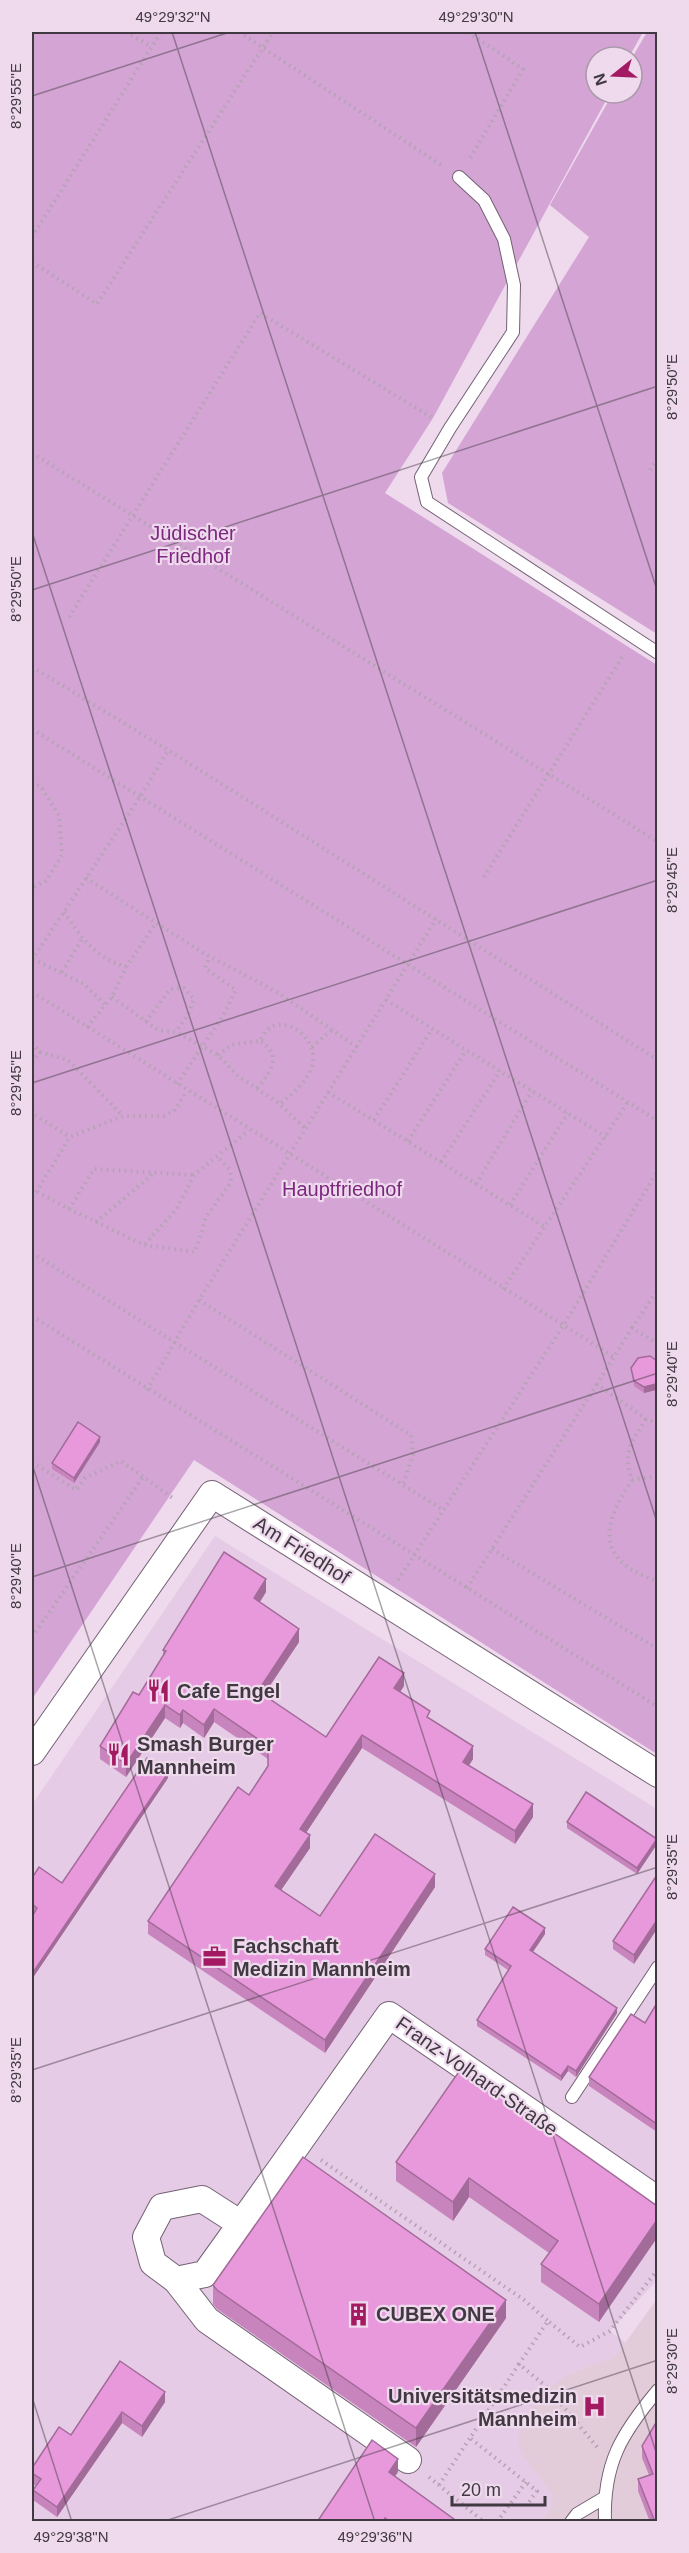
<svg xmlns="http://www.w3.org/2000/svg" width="689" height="2553" viewBox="0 0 689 2553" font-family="Arial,sans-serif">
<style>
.built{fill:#e5cbe5}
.medical{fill:#e2ccda}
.green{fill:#d3a4d4}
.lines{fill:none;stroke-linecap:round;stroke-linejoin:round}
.service-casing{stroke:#746274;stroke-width:14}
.minor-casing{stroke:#746274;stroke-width:28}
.path{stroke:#b4a3b3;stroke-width:4;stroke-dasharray:1.5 4.5;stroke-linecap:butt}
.service{stroke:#fff;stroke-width:12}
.minor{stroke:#fff;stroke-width:26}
.wall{fill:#c884bc}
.shaded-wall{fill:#a26b99}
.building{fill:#e899db;stroke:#a26b99;stroke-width:1.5}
.ticks{fill:none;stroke:#413941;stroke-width:1.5;stroke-opacity:0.45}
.labels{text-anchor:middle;stroke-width:4.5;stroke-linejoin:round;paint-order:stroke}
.park-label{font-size:20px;fill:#7b287e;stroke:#eed9ed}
.street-label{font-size:20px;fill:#413941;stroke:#eed9ed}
.poi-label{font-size:20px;font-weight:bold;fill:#413941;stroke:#eed9ed;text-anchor:start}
.neatline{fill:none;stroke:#413941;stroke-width:2}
.ticks-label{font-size:15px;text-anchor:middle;fill:#413941}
</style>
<rect width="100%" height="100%" fill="#eed9ed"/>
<path class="built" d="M215 1536 657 1809V2280L610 2331 626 2343 615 2357 568 2374 518 2439 524 2457 552 2494V2504L542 2521 32 2522V1805Z"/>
<path class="medical" d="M657 2299V2521H542L552 2504V2494L524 2457 520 2448 518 2439 524 2418 539 2397 568 2374 615 2357Z"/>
<g class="green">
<path d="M32 32H643L629 57H596V93H610L433 418 385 493 657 665V1754L194 1460 32 1699Z"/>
<path d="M647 32H658L657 634 448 503 442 473 589 237 550 205 613 93H632V58Z"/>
</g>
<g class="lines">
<defs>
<g id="service">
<path d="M459 177 484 200 504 239 514 285 513 332 450 428 421 477 427 502 658 653"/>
<path d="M572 2097 658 1967"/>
<path d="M571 2522 577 2514 604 2498"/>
<path d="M605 2522C603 2464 621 2434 658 2390"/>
</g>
<g id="minor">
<path d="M32 1752 212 1494 658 1774"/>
<path d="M241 2224 202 2199 162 2207 146 2237 153 2263 176 2280 205 2274C267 2188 328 2102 389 2015L658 2200"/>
<path d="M176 2280 207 2320 408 2460"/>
</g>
</defs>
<use href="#service" class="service-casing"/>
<use href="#minor" class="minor-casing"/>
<g class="path">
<path d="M126 32 152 47"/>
<path d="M239 32 441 165"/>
<path d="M468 32 523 69 470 158"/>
<path d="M32 237 161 32"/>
<path d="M32 262 97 304 273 32"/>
<path d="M32 453 658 842"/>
<path d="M650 470 658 457"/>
<path d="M69 617 260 313 431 417"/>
<path d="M32 667 168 750 658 1060"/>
<path d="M32 729 658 1121"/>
<path d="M32 782 41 787 59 815 62 855 46 881 32 888"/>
<path d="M484 877 624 654"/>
<path d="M86 878 205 954 277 992 357 1047"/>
<path d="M64 912C81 938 96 958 126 967"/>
<path d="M33 959 84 984 105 1005"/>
<path d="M32 960 140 797 168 750"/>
<path d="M62 972 82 939"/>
<path d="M32 992 614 1357"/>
<path d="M112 997 158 1030 176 1032 218 1055 238 1076 277 1102 305 1128"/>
<path d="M386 1000 606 1137"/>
<path d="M146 1022 170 989 184 988 194 999 190 1011 176 1032"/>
<path d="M87 1027 112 997 126 967 156 923"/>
<path d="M32 1043 40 1052 68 1060 123 1116"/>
<path d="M312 1047 332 1030"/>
<path d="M218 1055 231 1045 260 1041C262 1037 265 1031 268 1029 291 1013 322 1045 311 1069 305 1084 291 1095 280 1104"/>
<path d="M32 1062 40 1052"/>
<path d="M177 1084 223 1016 236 990 205 968 210 957"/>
<path d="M257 1088C271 1072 283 1055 260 1041"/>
<path d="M328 1092 545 1227"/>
<path d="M32 1110 35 1115 70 1137"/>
<path d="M374 1120 432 1029"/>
<path d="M408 1141 466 1050"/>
<path d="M441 1162 500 1071"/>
<path d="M476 1184 532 1091"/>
<path d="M32 1189 69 1209 144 1245 195 1252 206 1217 231 1182 230 1170 217 1156"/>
<path d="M36 1192 70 1137 123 1116H164L174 1111 187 1091"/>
<path d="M510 1205 568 1113"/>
<path d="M69 1209 94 1169 194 1175"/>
<path d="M96 1222 154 1173"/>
<path d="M145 1244 176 1210 194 1175 249 1130"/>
<path d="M32 1253 443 1510"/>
<path d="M503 1289 628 1102"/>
<path d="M199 1300 411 1435 413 1455 403 1484"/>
<path d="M32 1316 658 1707"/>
<path d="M632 1328 658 1289"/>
<path d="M658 1344 632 1328 597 1384 646 1419 658 1423"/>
<path d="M147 1390 199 1300 436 919"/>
<path d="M646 1419C632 1441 622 1453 632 1480 614 1507 594 1543 628 1567 636 1573 648 1577 658 1582"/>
<path d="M32 1462 76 1490 85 1478 121 1461 174 1499"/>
<path d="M632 1480 657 1476"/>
<path d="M492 1549 658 1649"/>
<path d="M398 1580 563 1326 658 1170"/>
<path d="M467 1588 597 1384"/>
<path d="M32 1637 143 1477"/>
<path d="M321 2160 524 2300 548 2321"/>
<path d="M519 2364 470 2438 537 2491 527 2505"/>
<path d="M597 2447 548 2388 519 2364 548 2321 580 2347 610 2331 658 2269"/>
<path d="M429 2477 484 2522"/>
<path d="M439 2485 470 2438"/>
<path d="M497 2522 526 2482"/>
</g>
<use href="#service" class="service"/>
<use href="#minor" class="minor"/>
</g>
<g class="wall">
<path d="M631 1368 656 1390 644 1393 634 1386Z"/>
<path d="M100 1442 74 1483 52 1469V1463Z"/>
<path d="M266 1592 260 1602 299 1642 264 1695 326 1737 404 1686 400 1692 473 1759 468 1766 533 1817 515 1844 362 1748 306 1833 310 1848 281 1890 320 1916 435 1887 325 2053 148 1934V1921L249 1795 268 1766V1759L214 1722 204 1738 183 1723 180 1728 165 1718 126 1777 100 1759V1746L139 1695 163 1656V1650Z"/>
<path d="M168 1778 32 1979V1917L35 1912 32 1910V1878L62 1883Z"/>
<path d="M567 1822 657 1844 637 1874 567 1828Z"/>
<path d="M657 1875 634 1964 613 1949V1941Z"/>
<path d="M545 1934 533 1952 617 2013 576 2077 568 2071 561 2081 477 2026V2020L508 1970 485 1955V1949Z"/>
<path d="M657 2003V2132L589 2086V2077L645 2023Z"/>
<path d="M396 2162 657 2206 599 2322 541 2282V2264L549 2253 469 2197 453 2221 396 2181Z"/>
<path d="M213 2285 506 2318 416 2447 217 2309 213 2304Z"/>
<path d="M120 2361 165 2402 142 2437 122 2423 57 2517 33 2500V2490L36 2486 32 2483V2468L71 2435Z"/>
<path d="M657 2421V2522H650L638 2491V2479L649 2475 642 2458V2446Z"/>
</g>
<g class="shaded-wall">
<path d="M657 1382V1388L656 1390 644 1393V1387Z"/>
<path d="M100 1437V1442L74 1483V1478Z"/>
<path d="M266 1579V1592L254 1611V1598Z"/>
<path d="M299 1629V1642L258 1703V1691Z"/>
<path d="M404 1673V1686L394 1701V1688Z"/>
<path d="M165 1705V1718L126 1777V1764Z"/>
<path d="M214 1709V1722L204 1738V1725Z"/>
<path d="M183 1710V1723L180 1728V1715Z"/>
<path d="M362 1735V1748L300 1842V1829Z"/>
<path d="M473 1746V1759L463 1775V1762Z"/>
<path d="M168 1773V1778L32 1979V1974Z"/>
<path d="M533 1804V1817L515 1844V1831Z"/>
<path d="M310 1835V1848L275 1899V1886Z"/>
<path d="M657 1839V1844L637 1874V1868Z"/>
<path d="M435 1874V1887L325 2053V2040Z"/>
<path d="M657 1920V1929L634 1964V1955Z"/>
<path d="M545 1928V1934L530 1956V1950Z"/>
<path d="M617 2008V2013L576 2077V2071Z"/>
<path d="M568 2066V2071L561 2081V2076Z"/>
<path d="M469 2178V2197L453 2221V2202Z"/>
<path d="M657 2220V2238L599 2322V2304Z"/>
<path d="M506 2300V2318L416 2447V2428Z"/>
<path d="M165 2392V2402L142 2437V2426Z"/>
<path d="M122 2412V2423L57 2517V2507Z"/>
<path d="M398 2459V2472L389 2485V2472Z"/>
</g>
<g class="building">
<path d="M650 1356 657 1361V1382L656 1384 644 1387 634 1381 631 1368 638 1358Z"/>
<path d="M78 1422 100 1437 74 1478 52 1463Z"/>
<path d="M224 1552 266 1579 254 1598 299 1629 258 1691 326 1737 379 1657 404 1673 394 1688 430 1711 427 1717 473 1746 463 1762 533 1804 515 1831 362 1735 300 1829 310 1835 275 1886 320 1916 375 1834 435 1874 325 2040 148 1921 238 1787 249 1795 268 1766V1746L214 1709 204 1725 183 1710 180 1715 165 1705 126 1764 100 1746 133 1692 139 1695 166 1651 163 1650Z"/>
<path d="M147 1758 168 1773 32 1974V1917L37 1908 32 1904V1878L39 1867 62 1883Z"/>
<path d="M586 1792 657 1839 637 1868 567 1822Z"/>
<path d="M657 1875V1920L634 1955 613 1941Z"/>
<path d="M513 1907 545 1928 530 1950 617 2008 576 2071 568 2066 561 2076 477 2020 511 1966 485 1949Z"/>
<path d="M657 2003V2124L589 2077 631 2014 645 2023Z"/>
<path d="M460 2070 481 2084 482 2082 657 2206V2220L599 2304 541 2264 558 2241 469 2178 453 2202 396 2162Z"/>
<path d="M303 2157 506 2300 416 2428 217 2290 213 2285Z"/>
<path d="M120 2361 165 2392 142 2426 122 2412 57 2507 33 2490 41 2479 32 2473V2468L59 2427 71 2435Z"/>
<path d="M657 2421V2522H655L638 2479 653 2474 642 2446Z"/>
<path d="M372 2440 398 2459 389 2472 458 2522H390L385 2518 383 2522H317Z"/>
</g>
<path class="ticks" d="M172 32 658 1525M475 32 658 593M32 96 230 32M32 532 658 2458M32 590 658 386M32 1083 658 880M32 1464 375 2522M32 1577 658 1373M32 2070 658 1867M32 2397 72 2522M162 2522 658 2360"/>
<defs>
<symbol id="restaurant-bare" viewBox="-9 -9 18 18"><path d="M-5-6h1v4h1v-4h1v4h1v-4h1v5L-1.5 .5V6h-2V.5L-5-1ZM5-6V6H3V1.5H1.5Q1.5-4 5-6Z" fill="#a41a62" stroke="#eed9ed" stroke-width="2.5" paint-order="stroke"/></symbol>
<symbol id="office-bare" viewBox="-9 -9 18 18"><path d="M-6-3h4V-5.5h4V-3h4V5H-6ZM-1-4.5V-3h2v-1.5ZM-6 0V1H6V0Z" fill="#a41a62" stroke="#eed9ed" stroke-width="2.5" paint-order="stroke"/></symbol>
<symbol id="building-bare" viewBox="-9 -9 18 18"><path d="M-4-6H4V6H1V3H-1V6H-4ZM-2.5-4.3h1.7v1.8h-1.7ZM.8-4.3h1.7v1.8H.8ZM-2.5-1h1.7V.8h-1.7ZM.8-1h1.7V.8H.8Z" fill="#a41a62" stroke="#eed9ed" stroke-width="2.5" paint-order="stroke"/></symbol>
<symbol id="hospital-bare" viewBox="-9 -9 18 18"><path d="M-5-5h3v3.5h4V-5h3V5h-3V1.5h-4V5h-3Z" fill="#a41a62" stroke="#eed9ed" stroke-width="2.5" paint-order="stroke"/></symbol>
</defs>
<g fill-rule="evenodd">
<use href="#restaurant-bare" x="142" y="1674" width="33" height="33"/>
<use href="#restaurant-bare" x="102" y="1738" width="33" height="33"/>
<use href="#office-bare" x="198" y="1940" width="33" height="33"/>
<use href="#building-bare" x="342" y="2298" width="33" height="33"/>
<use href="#hospital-bare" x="578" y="2390" width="33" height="33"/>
</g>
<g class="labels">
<g class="park-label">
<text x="193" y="540">Jüdischer<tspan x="193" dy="23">Friedhof</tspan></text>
<text x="342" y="1196">Hauptfriedhof</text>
</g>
<g class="street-label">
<text transform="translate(302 1550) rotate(32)" y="7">Am Friedhof</text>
<text transform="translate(477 2076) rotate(35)" y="7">Franz-Volhard-Straße</text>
</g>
<g class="poi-label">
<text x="177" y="1698">Cafe Engel</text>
<text x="137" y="1751">Smash Burger<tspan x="137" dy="23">Mannheim</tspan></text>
<text x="233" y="1953">Fachschaft<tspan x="233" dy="23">Medizin Mannheim</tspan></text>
<text x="376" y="2321">CUBEX ONE</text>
<text x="577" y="2403" text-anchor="end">Universitätsmedizin<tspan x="577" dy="23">Mannheim</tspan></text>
</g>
</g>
<rect width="689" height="2553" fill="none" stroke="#eed9ed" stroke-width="66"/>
<g transform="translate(614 75) rotate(252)"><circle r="28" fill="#eed9ed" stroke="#a999a8" stroke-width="1.5"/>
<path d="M0-4.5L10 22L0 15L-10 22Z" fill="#a41a62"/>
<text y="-9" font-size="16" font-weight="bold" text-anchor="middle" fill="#413941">N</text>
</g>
<path d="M452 2496v9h93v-9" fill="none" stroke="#413941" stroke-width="3"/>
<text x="461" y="2496" font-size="18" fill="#413941" stroke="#eed9ed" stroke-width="4.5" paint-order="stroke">20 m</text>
<rect x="33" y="33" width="623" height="2487" class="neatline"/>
<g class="ticks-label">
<text x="173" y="22">49°29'32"N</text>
<text x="476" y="22">49°29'30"N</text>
<text transform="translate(16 96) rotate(-90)" y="5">8°29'55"E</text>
<text transform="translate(672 387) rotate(-90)" y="5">8°29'50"E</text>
<text transform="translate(16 589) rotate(-90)" y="5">8°29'50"E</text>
<text transform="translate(672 880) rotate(-90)" y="5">8°29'45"E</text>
<text transform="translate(16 1083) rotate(-90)" y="5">8°29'45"E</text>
<text transform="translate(672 1374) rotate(-90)" y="5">8°29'40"E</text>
<text transform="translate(16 1576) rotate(-90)" y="5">8°29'40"E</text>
<text transform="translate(672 1867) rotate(-90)" y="5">8°29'35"E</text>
<text transform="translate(16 2070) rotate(-90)" y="5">8°29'35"E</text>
<text transform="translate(672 2361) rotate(-90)" y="5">8°29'30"E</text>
<text x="71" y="2542">49°29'38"N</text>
<text x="375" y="2542">49°29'36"N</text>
</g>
</svg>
